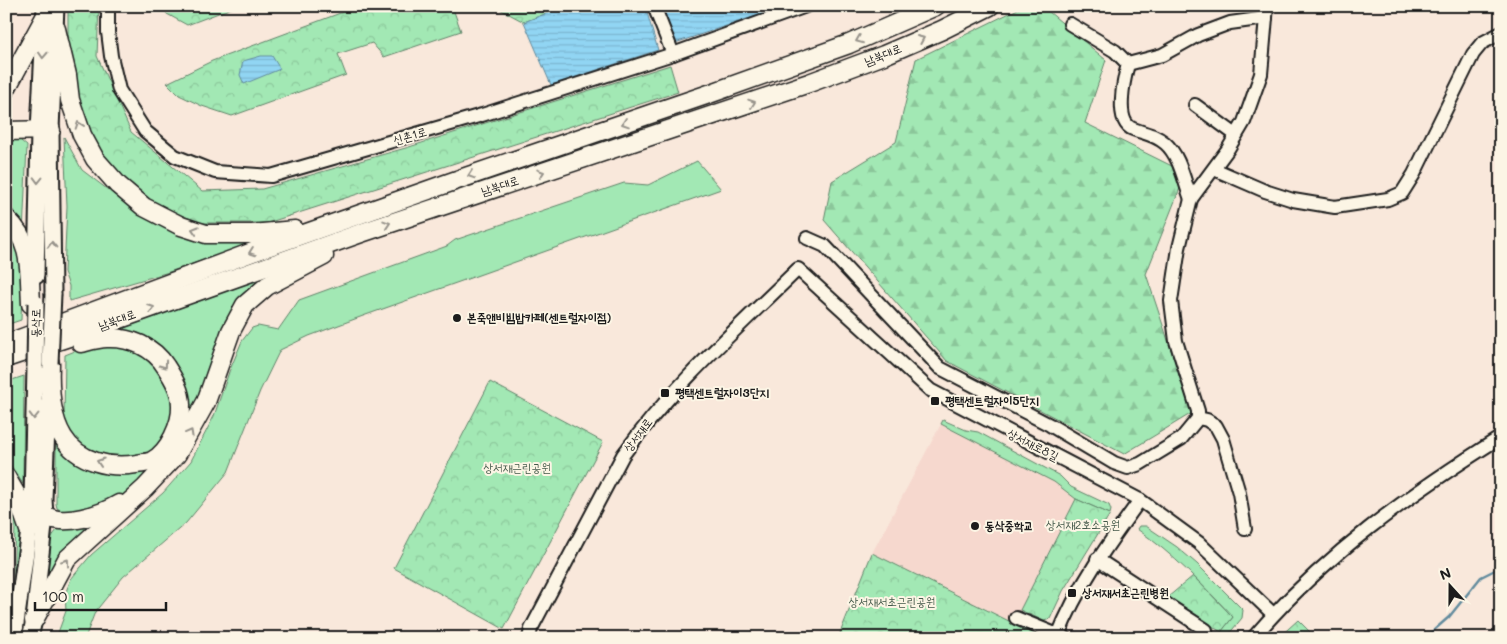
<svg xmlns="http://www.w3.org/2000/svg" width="1507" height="644" viewBox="0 0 1507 644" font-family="Mali,'Poor Story',sans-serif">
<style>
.built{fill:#f6d8ce}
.grass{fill:#a2e8b4;stroke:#5f8268}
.forest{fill:url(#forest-firs);stroke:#5f8268}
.park{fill:url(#park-crowns);stroke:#5f8268}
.water{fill:url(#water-rules);stroke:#628b9d}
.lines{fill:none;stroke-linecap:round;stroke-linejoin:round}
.stream{stroke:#628b9d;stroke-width:2.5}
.minor-casing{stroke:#1c1c1c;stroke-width:16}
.major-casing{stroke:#1c1c1c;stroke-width:19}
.highway-casing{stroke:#1c1c1c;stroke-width:21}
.minor{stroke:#fcf5e5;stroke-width:12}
.major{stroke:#fcf5e5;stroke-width:15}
.highway{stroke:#fcf5e5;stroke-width:18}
.major-bridge-casing{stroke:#1c1c1c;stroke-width:19;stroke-linecap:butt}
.major-bridge{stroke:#fcf5e5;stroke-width:15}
.oneway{stroke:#97938b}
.poi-dot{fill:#1c1c1c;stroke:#fcf5e5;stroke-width:2}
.labels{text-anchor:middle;stroke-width:4;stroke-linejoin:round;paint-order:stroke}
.street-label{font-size:12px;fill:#1c1c1c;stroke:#fcf5e5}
.poi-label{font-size:12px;font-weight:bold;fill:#1c1c1c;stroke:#fcf5e5;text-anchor:start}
.park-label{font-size:12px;fill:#44594a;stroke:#fcf5e5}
</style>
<defs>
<pattern id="forest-firs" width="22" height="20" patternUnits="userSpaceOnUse" patternTransform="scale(1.25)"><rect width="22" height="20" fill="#a2e8b4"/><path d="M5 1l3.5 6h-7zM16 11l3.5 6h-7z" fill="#8bc69a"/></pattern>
<pattern id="park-crowns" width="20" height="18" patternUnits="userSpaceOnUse" patternTransform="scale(1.25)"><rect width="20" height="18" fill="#a2e8b4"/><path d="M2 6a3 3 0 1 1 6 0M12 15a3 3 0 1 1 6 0" fill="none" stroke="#8bc69a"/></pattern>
<pattern id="water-rules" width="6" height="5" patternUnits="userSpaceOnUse" patternTransform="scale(1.25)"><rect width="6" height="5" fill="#91d5f3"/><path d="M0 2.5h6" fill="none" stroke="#7cb6d0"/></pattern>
</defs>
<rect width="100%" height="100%" fill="#f9e8db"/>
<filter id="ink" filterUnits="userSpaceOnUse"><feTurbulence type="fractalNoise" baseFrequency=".02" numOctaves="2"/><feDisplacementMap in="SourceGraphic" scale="10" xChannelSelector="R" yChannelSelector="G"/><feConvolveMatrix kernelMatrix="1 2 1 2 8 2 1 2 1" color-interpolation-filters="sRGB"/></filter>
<g filter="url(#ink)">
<path class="built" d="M941 424 1054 482 1076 499 1014 623 872 553Z"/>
<g class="grass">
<path d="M6 135H14L27 146 23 234 6 212Z"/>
<path d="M64 137 82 170 124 202 144 215 256 242 169 272 69 301V286L64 272 67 206Z"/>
<path d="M697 161 721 189 363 316 309 336 280 350 260 391 228 472 186 523 123 577 95 612 85 638H56L66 611 65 594 71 579 91 555 163 493 191 461 214 416 229 372 242 341 252 328 258 326 278 330 299 300 447 246 455 240 624 183 648 185Z"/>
<path d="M6 225 23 257 21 320 6 325Z"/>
<path d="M277 272 213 368 177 445 121 500 97 511 63 512 57 508 56 504V429L91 464 166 454 180 379 110 333Z"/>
<path d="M122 344 155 361 176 402 171 433 145 458 105 461 79 445 64 420 65 355 90 345Z"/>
<path d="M24 376 23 484 6 458V382Z"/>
<path d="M943 420 966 430 978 432 1060 476 1071 487 1109 505 1111 510 1110 514 1076 499 1054 482 941 424Z"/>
<path d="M6 489 23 532 12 611 15 526 6 504Z"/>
<path d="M103 518 47 580 51 538 59 527Z"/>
<path d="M1139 526H1146L1177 547 1197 564 1243 610 1242 618 1228 635 1221 632 1233 617C1203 585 1173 554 1137 529Z"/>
</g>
<path class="forest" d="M1024 6H1042L1106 60 1085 123 1186 173 1146 274 1192 413 1124 454 947 361 824 220 832 181 896 142 916 59Z"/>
<g class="park">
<path d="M68 6H99L97 56 131 132 202 191 262 189 409 147 670 65 678 92 267 223H201L149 202 96 150 82 113 68 47Z"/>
<path d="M160 6H237L187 25 167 14Z"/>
<path d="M359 6H452L461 31 384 57 372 43 338 54 346 75 232 116 202 106 179 95 167 83 212 61Z"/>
<path d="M494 6H566L524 22Z"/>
<path d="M490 382 603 442 504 629 394 568Z"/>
<path d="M1076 499 1110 514 1063 591 1050 619 1044 621 1020 610Z"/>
<path d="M872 553 1035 634 1037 638H838Z"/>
<path d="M1193 576 1233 617 1221 632 1168 597Z"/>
<path d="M1298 620 1316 638H1278Z"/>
</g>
<g class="water">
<path d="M566 6H645L658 50 551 85 524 22Z"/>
<path d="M661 6H782L783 7 675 43Z"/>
<path d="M261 56H272L280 69 244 84 240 75 243 61Z"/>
</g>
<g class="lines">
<path class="stream" d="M1425 638 1449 617 1481 577 1501 567"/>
<defs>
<g id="minor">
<path d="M108 6V32L111 56 119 90 145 131 175 156 215 172 271 176 482 115 673 54 806 6"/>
<path d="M654 6 673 54"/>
<path d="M1070 24 1115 51 1128 64C1124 79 1114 122 1133 129 1146 134 1154 134 1165 143 1180 156 1184 181 1191 199"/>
<path d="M1128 64 1162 55 1198 35 1230 23 1266 18"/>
<path d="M1195 105 1236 135"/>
<path d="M1214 169 1265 191 1293 200 1335 207 1388 199 1402 193 1414 174 1473 54 1482 43 1501 33"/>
<path d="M807 238 825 246 940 368 1050 425 1114 463 1128 468 1140 464 1181 439 1195 422 1198 418V411L1176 341 1171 301 1179 248 1191 199 1228 149 1244 122 1261 74 1267 6"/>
<path d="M1198 418 1207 420 1216 426 1223 439 1239 493 1245 529"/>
<path d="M1097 559 1206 630 1207 638"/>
<path d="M1016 618 1065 638"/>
<path d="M529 638 531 629 623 455C673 385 738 328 798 269L930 390 1140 500 1199 543 1273 614"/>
<path d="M1057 638C1077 587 1108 544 1140 500"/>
<path d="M1253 638C1323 556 1410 494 1501 437"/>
</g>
<g id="major">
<path d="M36 276 39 131 45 6"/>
<path d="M53 294 51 130 56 6"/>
<path d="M14 638 29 530 32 500 35 367"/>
<path d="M30 638 34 620 45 516 44 499 48 404"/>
</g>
<g id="highway">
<path d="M56 29 67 75 70 100 82 135 95 159 118 185 144 207 181 226 206 234H252L295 230"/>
<path d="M6 89 45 17"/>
<path d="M6 131 51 130"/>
<path d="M6 218C33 243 29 271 31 304"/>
<path d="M6 344 250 253 457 180 706 95 849 44 936 6"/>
<path d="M6 358 75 335 361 233 809 83 884 55 942 30 990 6"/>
<path d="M50 363C49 387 50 416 63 437 78 462 111 469 137 464 142 463 148 463 152 461 169 452 182 424 181 405 181 391 173 378 166 367 154 347 130 337 107 338 99 338 89 341 81 343"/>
<path d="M6 477 17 496 29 530"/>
<path d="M32 500C36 505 40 511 45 515 63 528 102 514 119 504"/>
<path d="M34 620 67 559 145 488 177 454 206 402 231 331 245 305 267 286 324 256"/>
</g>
</defs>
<use href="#minor" class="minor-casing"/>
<use href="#major" class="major-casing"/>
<use href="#highway" class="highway-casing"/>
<use href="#minor" class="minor"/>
<use href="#major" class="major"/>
<use href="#highway" class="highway"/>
<defs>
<g id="major-bridge">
<path d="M50 363 53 294"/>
<path d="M35 367 36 303"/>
</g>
</defs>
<use href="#major-bridge" class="major-bridge-casing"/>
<use href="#major-bridge" class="major-bridge"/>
</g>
<defs><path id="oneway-chevron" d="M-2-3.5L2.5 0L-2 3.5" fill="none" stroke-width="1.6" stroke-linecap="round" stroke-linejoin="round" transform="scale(1.25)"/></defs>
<g class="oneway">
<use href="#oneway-chevron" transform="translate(921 39) rotate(-23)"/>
<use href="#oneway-chevron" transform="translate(859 40) rotate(158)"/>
<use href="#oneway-chevron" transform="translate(43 55) rotate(93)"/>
<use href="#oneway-chevron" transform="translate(752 103) rotate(-19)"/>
<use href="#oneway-chevron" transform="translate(625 123) rotate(161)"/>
<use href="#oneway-chevron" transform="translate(79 125) rotate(-109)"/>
<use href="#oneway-chevron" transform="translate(541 173) rotate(-18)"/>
<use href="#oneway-chevron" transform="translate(471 175) rotate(161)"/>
<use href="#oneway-chevron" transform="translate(38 180) rotate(91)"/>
<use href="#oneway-chevron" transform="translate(387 224) rotate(-18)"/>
<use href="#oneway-chevron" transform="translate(195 230) rotate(-163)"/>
<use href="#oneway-chevron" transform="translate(52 245) rotate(-91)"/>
<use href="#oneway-chevron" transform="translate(252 252) rotate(160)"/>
<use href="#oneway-chevron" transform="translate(151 308) rotate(-20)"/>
<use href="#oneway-chevron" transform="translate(164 365) rotate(54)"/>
<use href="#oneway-chevron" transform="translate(34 416) rotate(91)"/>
<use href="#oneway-chevron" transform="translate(190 433) rotate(-61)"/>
<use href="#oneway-chevron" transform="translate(100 462) rotate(-162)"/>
<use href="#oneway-chevron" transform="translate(66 562) rotate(-54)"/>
</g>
</g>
<g class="poi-dot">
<circle cx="457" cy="318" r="5"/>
<rect x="660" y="388" width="10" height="10" rx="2.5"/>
<rect x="930" y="396" width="10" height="10" rx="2.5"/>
<circle cx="975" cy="526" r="5"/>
<rect x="1067" y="588" width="10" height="10" rx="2.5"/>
</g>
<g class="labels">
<g class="street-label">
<text transform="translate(883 55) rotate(-22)" y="4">남북대로</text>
<text transform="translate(410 136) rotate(-16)" y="4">신촌1로</text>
<text transform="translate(500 186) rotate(-18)" y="4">남북대로</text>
<text transform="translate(117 320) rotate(-20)" y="4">남북대로</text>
<text transform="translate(36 323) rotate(-89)" y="4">동삭로</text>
<text transform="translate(638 435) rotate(-53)" y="4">상서재로</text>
<text transform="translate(1033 445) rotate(27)" y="4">상서재로8길</text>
</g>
<g class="poi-label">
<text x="467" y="322">본죽앤비빔밥카페(센트럴자이점)</text>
<text x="675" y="397">평택센트럴자이3단지</text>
<text x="945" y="405">평택센트럴자이5단지</text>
<text x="985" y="530">동삭중학교</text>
<text x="1082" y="597">상서재서초근린병원</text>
</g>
<g class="park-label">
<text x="517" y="472">상서재근린공원</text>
<text x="1083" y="529">상서재2호소공원</text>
<text x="892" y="606">상서재서초근린공원</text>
</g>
</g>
<rect width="1507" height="644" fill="none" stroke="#fcf5e5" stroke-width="25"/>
<rect x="12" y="12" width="1482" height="619" fill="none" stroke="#1c1c1c" stroke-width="2" filter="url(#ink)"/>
<g transform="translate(1450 586) rotate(339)" stroke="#fcf5e5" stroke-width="4" paint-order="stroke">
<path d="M0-4L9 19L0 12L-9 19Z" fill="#1c1c1c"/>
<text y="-8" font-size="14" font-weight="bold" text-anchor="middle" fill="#1c1c1c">N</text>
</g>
<path d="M35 602v8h131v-8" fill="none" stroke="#1c1c1c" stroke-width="2.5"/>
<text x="42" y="602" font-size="15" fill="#1c1c1c" stroke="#fcf5e5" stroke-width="4" paint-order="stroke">100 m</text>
</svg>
